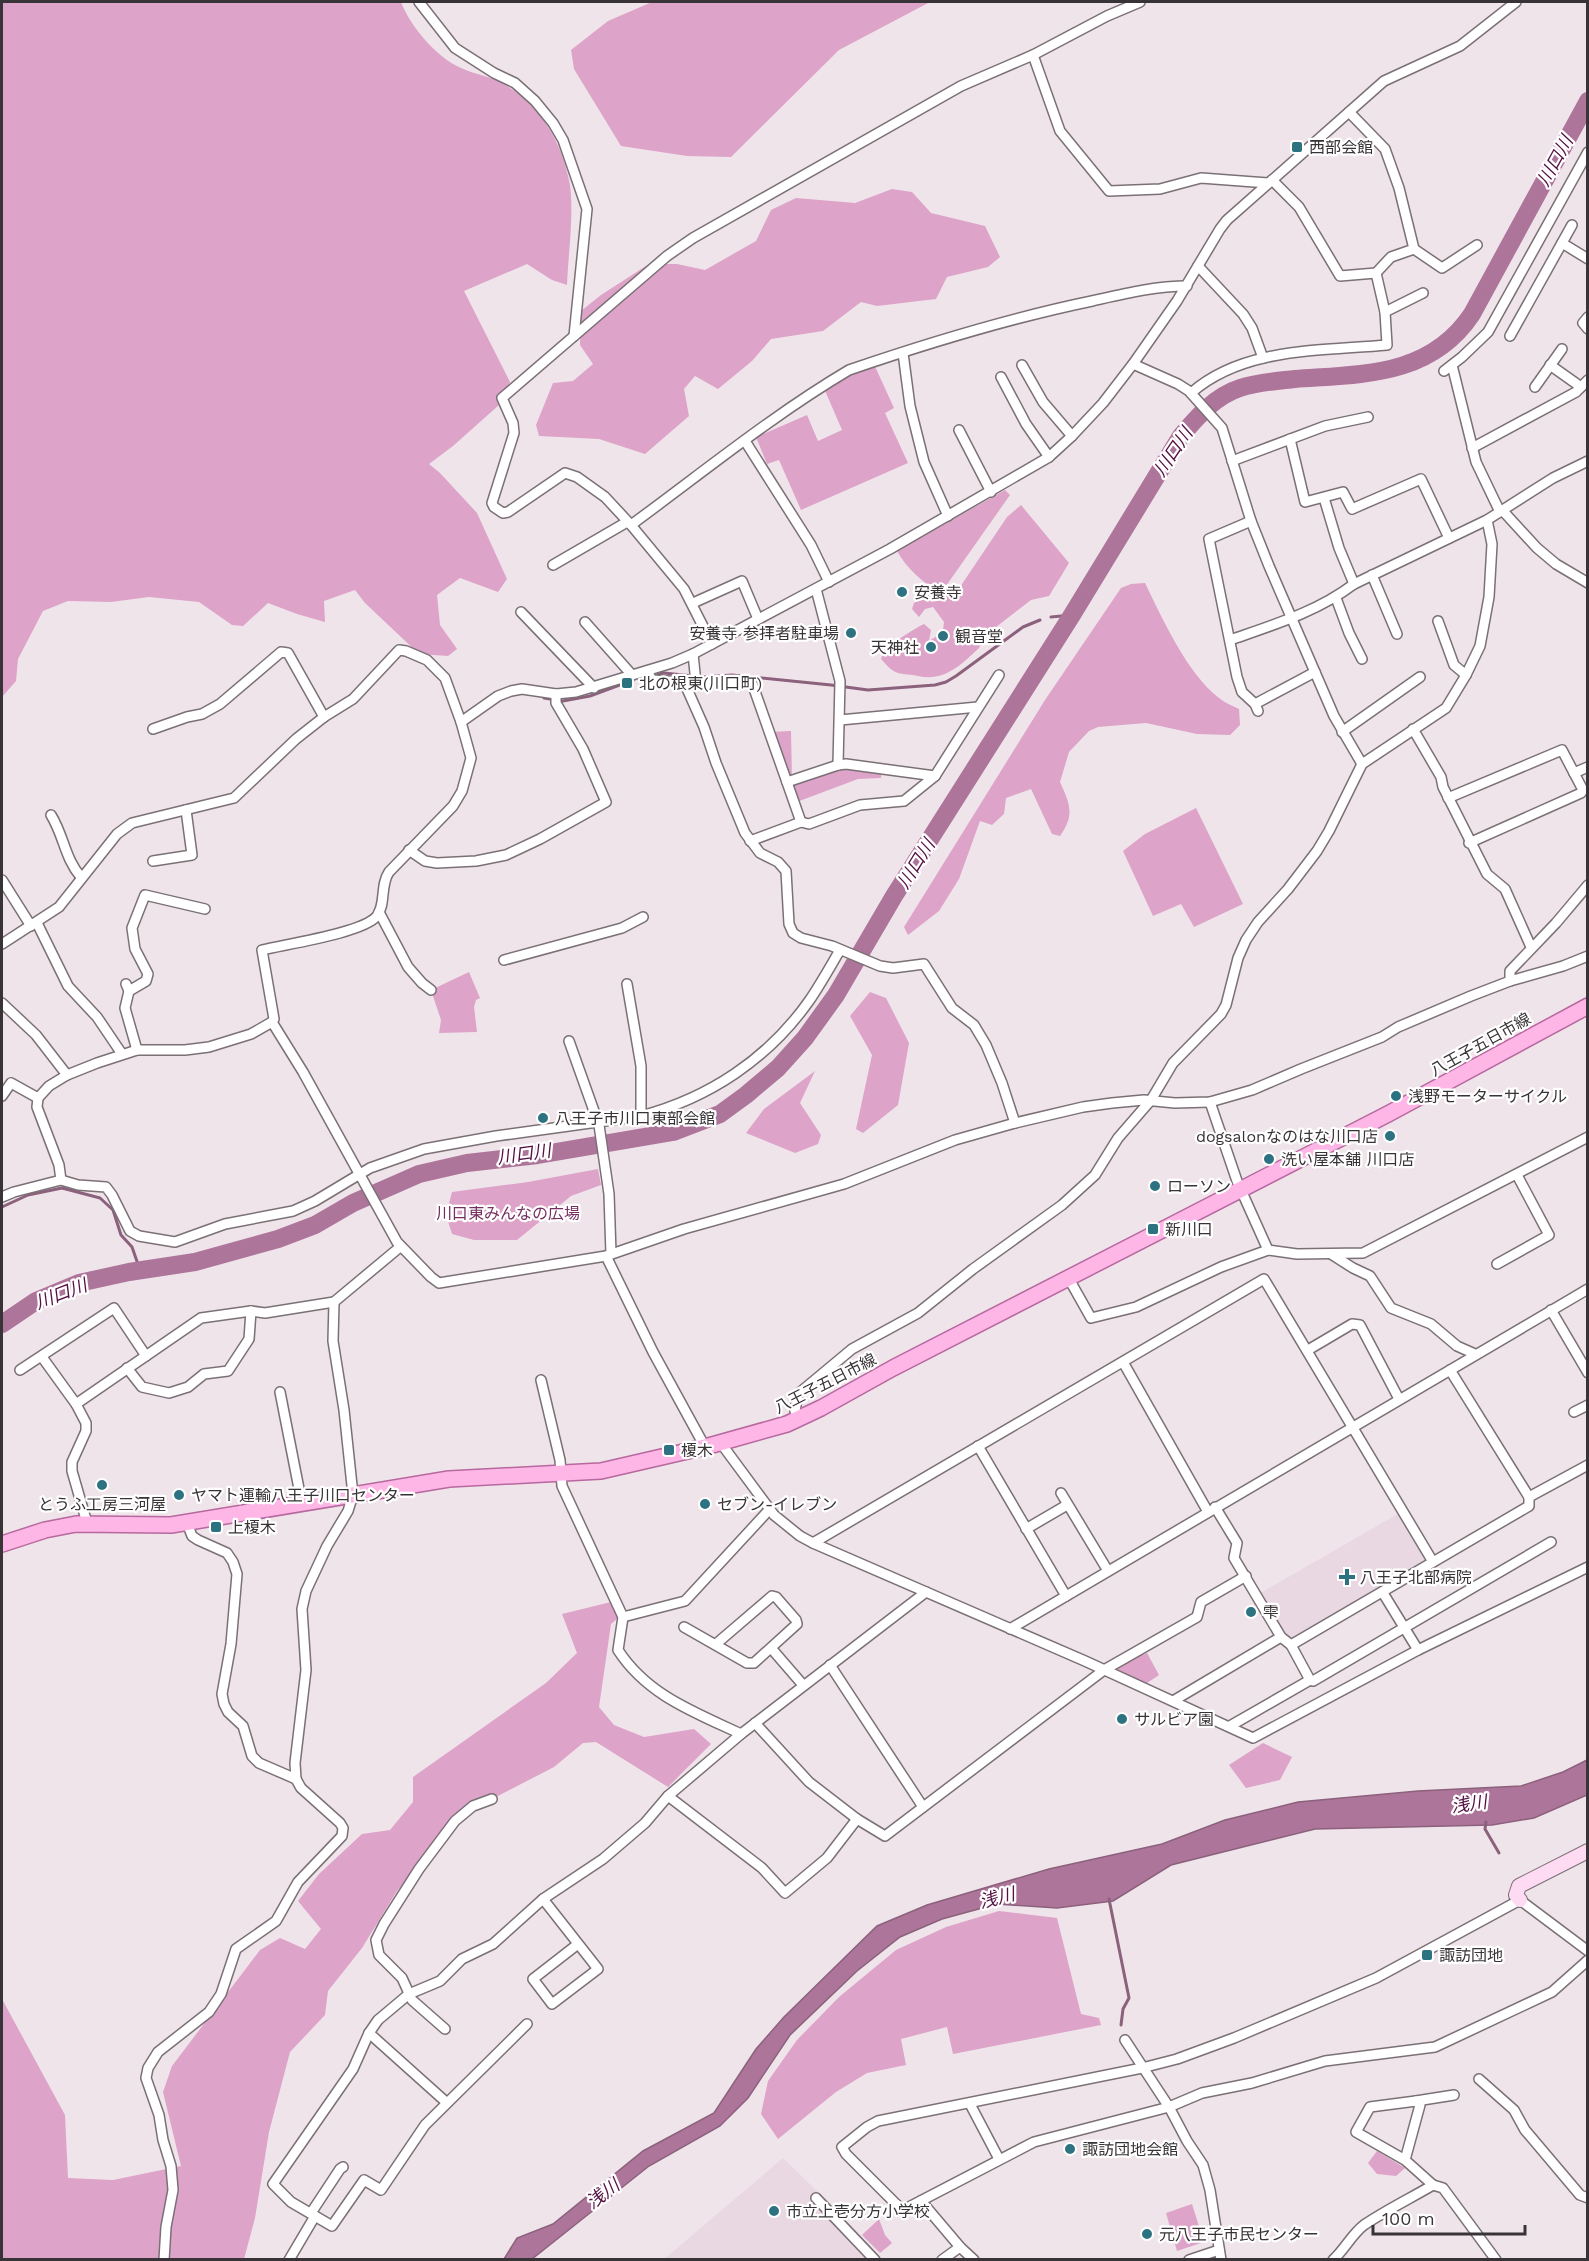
<svg xmlns="http://www.w3.org/2000/svg" width="1589" height="2261" viewBox="0 0 1589 2261" font-family="'Work Sans','Noto Sans JP',sans-serif">
<style>
.built{fill:#e9d7e2}
.green{fill:#dda3c8}
.water{fill:#ae759a;stroke:#8b617c;stroke-width:1.5}
.lines{fill:none;stroke-linecap:round;stroke-linejoin:round}
.stream{stroke:#8b617c;stroke-width:3}
.river{stroke:#ae759a;stroke-width:18}
.street-casing{stroke:#7a7076;stroke-width:12}
.secondary-casing{stroke:#7a7076;stroke-width:16}
.primary-casing{stroke:#b7689e;stroke-width:18}
.street{stroke:#fff;stroke-width:9}
.secondary{stroke:#fedaf3;stroke-width:14}
.primary{stroke:#fdb6e6;stroke-width:15}
.poi-dot{fill:#2c7280;stroke:#fff;stroke-width:2}
.labels{text-anchor:middle;stroke-width:4.5;stroke-linejoin:round;paint-order:stroke}
.poi-label{font-size:16px;fill:#383336;stroke:#fff;text-anchor:start}
.street-label{font-size:16px;fill:#383336;stroke:#fff}
.park-label{font-size:16px;fill:#742e5f;stroke:#fff}
.water-label{font-size:18px;font-style:italic;fill:#551043;stroke:#fff}
</style>
<rect width="100%" height="100%" fill="#f0e4eb"/>
<g class="built">
<path d="M1403 1511 1433 1562 1291 1645 1257 1595Z"/>
<path d="M783 2158 820 2194 816 2198 875 2260H663Z"/>
</g>
<g class="green">
<path d="M2 2H401C410 26 437 58 461 68 474 74 488 76 500 82 538 101 561 140 569 180 575 207 568 256 567 285L552 280 527 264 464 291 510 382 499 405 453 446 429 464 440 473 477 513 507 579 498 592 460 578 437 595 440 625 457 649 448 656 419 654 365 603 355 590 324 601 325 622 297 614 268 603 243 626 232 625 199 602 149 597 111 602 68 601 43 611 18 659 16 681 2 697Z"/>
<path d="M652 2H930L839 50 731 157 687 156 621 146 574 69 571 50 608 21Z"/>
<path d="M892 189 912 192 931 213 985 226 1000 257 988 267 947 277 936 299 877 306 861 302 823 331 771 339 752 361 718 389 695 376 684 389 689 416 645 454 599 439 539 436 536 425 553 383 573 381 593 364 580 345 581 311 601 295 649 264H677L705 270 756 241 771 210 796 198 855 203Z"/>
<path d="M873 362 894 408 885 413 908 463 801 510 779 460 767 464 756 437 807 415 818 441 842 430 823 386Z"/>
<path d="M1005 490 1010 495 941 593C923 583 907 569 897 551Z"/>
<path d="M1021 505 1069 563 1049 596 1031 600 978 641 981 644 979 648C961 665 944 682 918 676 896 672 897 677 881 659L885 649C891 644 920 625 924 624L931 630 929 641 937 636 943 642 946 639 943 630 944 622 933 607 925 609 919 617 912 609 914 603 930 594 941 595 945 593 957 600 958 590 1007 517Z"/>
<path d="M1145 583C1163 620 1187 673 1219 698 1225 703 1233 706 1239 709L1240 725 1230 735 1197 734 1146 723 1098 727 1089 731 1069 752 1060 782C1070 804 1075 815 1060 836L1052 834 1031 789 1006 798 1004 814 992 825 980 821 959 879 939 911 908 935 904 927 1045 700 1121 588 1131 584Z"/>
<path d="M791 731 792 780 838 765 882 768 881 778 858 779 794 803 769 732Z"/>
<path d="M1196 808 1243 904 1194 927 1181 904 1153 916 1123 851 1145 834Z"/>
<path d="M469 972 480 998 476 1000 474 1007 477 1032 439 1033 441 1020 431 990Z"/>
<path d="M870 992 886 998 909 1043 898 1105 863 1133 856 1129 872 1055 850 1016Z"/>
<path d="M815 1071 800 1103 821 1135 818 1144 795 1153 746 1133 764 1109Z"/>
<path d="M598 1169 601 1185 571 1196 517 1240H474L452 1234 446 1215 452 1192 528 1182Z"/>
<path d="M611 1602 618 1618 611 1624 599 1707 614 1725 644 1737 694 1729 711 1744 668 1787 596 1742 583 1743 554 1767 492 1799 473 1806 397 1891 362 1948 328 1991 325 2015 290 2052 269 2132 255 2218 244 2259H2V1999L65 2115 68 2178 113 2180 181 2166 163 2092 172 2066 260 1950 280 1938 305 1949 321 1929 298 1901 319 1874 362 1834 390 1830 413 1802V1777L546 1683 577 1653 562 1614Z"/>
<path d="M1140 1649 1143 1655 1147 1653 1159 1675 1141 1687 1104 1670Z"/>
<path d="M1263 1743 1292 1757 1280 1780 1246 1788 1229 1765Z"/>
<path d="M999 1911 1057 1918 1081 2014 1099 2018 1101 2025 953 2054 947 2027 901 2039 906 2065 867 2073 836 2092 778 2139 761 2114 768 2081 797 2040 839 1997 896 1950 946 1927Z"/>
<path d="M1377 2151 1405 2168 1396 2176 1377 2174 1368 2163Z"/>
<path d="M1192 2204 1204 2242 1177 2251 1166 2213Z"/>
<path d="M879 2219 885 2235 892 2243 880 2253 862 2235Z"/>
</g>
<path class="water" d="M1587 1760V1795L1534 1818 1492 1825 1315 1829 1171 1865 1113 1901 1057 1908 997 1904 942 1919 900 1937 857 1971 790 2035 748 2098 720 2126 649 2166 532 2259H504L517 2238 553 2224 643 2151 714 2113 756 2049 784 2017 877 1926 927 1905 1049 1869 1162 1844 1225 1820 1298 1802 1418 1791 1521 1786 1563 1772Z"/>
<g class="lines">
<g class="stream">
<path d="M1051 617 1072 615"/>
<path d="M658 674 664 673 703 677 732 675 831 685 868 690 935 685 946 682 956 676 1023 627 1040 620"/>
<path d="M544 698 563 701 590 696 625 683"/>
<path d="M2 1207 28 1195 62 1188 100 1198 113 1210 121 1235 132 1247 140 1270"/>
<path d="M1486 1822 1485 1829 1499 1853"/>
<path d="M1109 1899 1129 1998 1123 2009 1121 2025"/>
</g>
<path class="river" d="M2 1324 36 1301 79 1283 129 1272 195 1262 278 1239 315 1225 353 1203 419 1174 467 1163 538 1155 673 1132 720 1114 746 1095 778 1068 805 1038 836 995 894 896 1072 615 1181 436C1197 417 1215 396 1240 388 1258 382 1277 381 1295 379 1362 374 1430 377 1472 314L1588 101"/>
<defs>
<g id="street">
<path d="M419 2 455 48 494 73 515 83 535 101 553 123 563 140 587 209 574 336"/>
<path d="M1033 55 1060 131 1109 191 1160 189 1201 178 1268 183"/>
<path d="M1272 180 1299 207 1340 276 1376 273 1391 257 1414 249 1399 188 1385 149 1349 112"/>
<path d="M1562 243 1588 259"/>
<path d="M1414 249 1442 268 1477 245"/>
<path d="M1198 266 1243 314 1252 328 1263 358"/>
<path d="M1385 312 1423 293"/>
<path d="M1588 317 1583 323 1588 329"/>
<path d="M1510 336 1572 225"/>
<path d="M903 353 910 406 924 462 948 516"/>
<path d="M1133 364 1178 384 1189 391 1222 428 1251 521 1269 566 1334 716 1362 764"/>
<path d="M1022 365 1043 402 1072 436"/>
<path d="M1452 365 1476 462 1500 512"/>
<path d="M1550 365 1581 387"/>
<path d="M1444 371 1462 357 1488 332 1588 152"/>
<path d="M1001 377 1026 424 1049 457"/>
<path d="M1535 387 1562 349"/>
<path d="M1191 393C1243 347 1321 351 1387 345L1385 312 1376 273"/>
<path d="M959 430 991 492"/>
<path d="M1290 439 1305 502 1343 492 1352 509 1421 479 1449 538"/>
<path d="M745 441 811 545 829 582"/>
<path d="M1472 448 1576 392 1588 380"/>
<path d="M1232 461 1325 426 1368 417"/>
<path d="M1324 498 1339 548 1354 584"/>
<path d="M1503 511 1537 548 1556 564 1588 583"/>
<path d="M1251 521 1209 539 1237 677 1242 692 1255 704 1258 711"/>
<path d="M631 525C702 473 773 415 849 370 928 343 1010 318 1092 301 1123 294 1155 286 1187 286"/>
<path d="M553 565 627 522"/>
<path d="M1372 575 1397 634"/>
<path d="M816 589 840 681 838 765"/>
<path d="M1336 598 1349 633 1362 659"/>
<path d="M693 603 742 581 758 619"/>
<path d="M521 612 594 688"/>
<path d="M1438 621 1454 665 1466 675"/>
<path d="M585 622 632 675"/>
<path d="M1230 640C1273 625 1317 612 1354 584L1487 520 1553 478 1588 461"/>
<path d="M712 644 684 589 631 525 605 497 577 477 565 473 508 512 503 513 494 507 492 503 514 433 513 423 502 398 667 256 693 238 961 86 1033 55 1107 16 1140 2"/>
<path d="M693 654 696 683"/>
<path d="M647 671 652 680 696 683 733 681 752 683 801 822"/>
<path d="M684 682 704 727 716 763 745 833 760 853 778 862 786 871 789 924 793 933 801 938 832 946 880 966 893 968 924 964 952 1008 974 1025 986 1045 1002 1083 1015 1123"/>
<path d="M1255 704 1315 672"/>
<path d="M840 720 978 707"/>
<path d="M461 722 498 696 511 691 522 689 556 694 576 692 672 663 693 654 890 549 1049 457 1072 436 1103 403 1133 364 1177 301 1220 229 1227 220 1384 81 1460 46 1516 2"/>
<path d="M153 729 187 717 202 714 220 704 281 652 288 653 324 717"/>
<path d="M1413 729 1441 777 1443 787 1487 874 1505 889 1531 947"/>
<path d="M1342 732 1420 677"/>
<path d="M1574 773 1588 767"/>
<path d="M787 782 838 765 846 764 935 776 999 675"/>
<path d="M1448 798 1562 750 1583 790 1581 793 1469 843"/>
<path d="M51 815C64 836 65 859 81 877"/>
<path d="M750 841 801 822 809 824 860 805 904 801 935 776"/>
<path d="M409 850 425 861 437 863 476 861 506 855 540 839 606 802 583 749 556 703V694"/>
<path d="M153 861 192 855 186 810"/>
<path d="M2 880 31 926"/>
<path d="M379 912 408 967 422 983 431 990"/>
<path d="M37 923 68 986 97 1017 122 1054"/>
<path d="M2 944 59 907 117 834 132 823 234 798 296 739 324 717 353 699 399 650 406 651 427 660 445 678 461 722 471 758 462 791 453 806 389 872C380 885 386 904 377 916 363 933 286 944 262 950L274 1019 272 1022 303 1072 397 1242 431 1277 439 1283 606 1256 684 1229 844 1184 955 1140 1015 1123 1083 1107 1112 1103 1144 1100 1175 1103 1210 1102 1252 1090 1301 1069 1382 1037 1398 1027 1471 996 1510 981 1563 966 1588 956"/>
<path d="M504 960 622 928 643 917"/>
<path d="M1510 981V971L1556 923 1588 885"/>
<path d="M126 984 129 991 146 981 148 974 135 949 132 928 145 895 205 909"/>
<path d="M627 984 641 1066V1116"/>
<path d="M129 991 125 1008 137 1050"/>
<path d="M2 1003 36 1035 67 1075"/>
<path d="M569 1041 599 1125 609 1194 611 1254"/>
<path d="M2 1096 11 1083 38 1098"/>
<path d="M1210 1102 1237 1181 1268 1250"/>
<path d="M61 1180 78 1185 106 1187 112 1195 130 1231 139 1236 175 1242 225 1224 293 1211 315 1201 370 1168 424 1149 496 1136 641 1116C709 1098 768 1059 809 1001 820 985 830 967 840 950"/>
<path d="M2 1197 14 1192 61 1180 59 1165 37 1107 38 1098 49 1086 67 1075 97 1063 137 1050H185L209 1047 251 1034 272 1022"/>
<path d="M1331 1254 1353 1268 1370 1276 1391 1308 1431 1324 1457 1346 1475 1354"/>
<path d="M606 1256 653 1352 705 1447"/>
<path d="M1497 1264 1549 1235 1517 1175"/>
<path d="M1069 1279 1091 1318 1136 1307 1221 1267 1268 1250 1297 1254 1363 1253 1588 1137"/>
<path d="M1551 1310 1588 1373"/>
<path d="M1308 1350 1352 1324 1360 1325 1399 1399"/>
<path d="M42 1357 76 1404"/>
<path d="M1123 1362 1208 1512"/>
<path d="M127 1368 142 1387 169 1393 188 1387 204 1374 228 1371 249 1339 251 1311"/>
<path d="M20 1370 114 1308 146 1356"/>
<path d="M1450 1370 1529 1497"/>
<path d="M541 1380 560 1460 562 1486 623 1617 618 1650C647 1695 694 1712 741 1734"/>
<path d="M280 1392 302 1504"/>
<path d="M1574 1412 1588 1405"/>
<path d="M799 1419 795 1411 798 1394 852 1349 918 1313 973 1269 1062 1205 1095 1175 1118 1138 1151 1100 1173 1063 1221 1014 1226 1005 1238 958 1246 940 1258 922 1288 889 1317 851 1329 831 1362 764 1446 708 1466 675 1480 646 1489 597 1492 544 1487 520"/>
<path d="M720 1442 774 1515 800 1536 813 1543 1085 1661 1253 1738 1418 1650 1588 1567"/>
<path d="M978 1446 1066 1596"/>
<path d="M1061 1493 1108 1571"/>
<path d="M1215 1507 1237 1543 1234 1558 1281 1637 1291 1645"/>
<path d="M87 1523 72 1471V1462L86 1431V1423L76 1404 201 1318 251 1311 265 1313 334 1302 400 1247"/>
<path d="M187 1523 192 1536 198 1540 227 1553 233 1562 237 1574 231 1644 222 1694 224 1704 228 1712 243 1726 252 1756 259 1763 296 1779"/>
<path d="M1026 1529 1067 1505"/>
<path d="M813 1543 1264 1279 1433 1562"/>
<path d="M1383 1593 1418 1650"/>
<path d="M623 1617 685 1601 769 1510"/>
<path d="M684 1627 747 1663H754L797 1624 796 1620 776 1597 772 1596 716 1644"/>
<path d="M1010 1629 1588 1289"/>
<path d="M771 1648 803 1685"/>
<path d="M830 1665 923 1807"/>
<path d="M1310 1680 1313 1681 1551 1542"/>
<path d="M1173 1701 1281 1637"/>
<path d="M755 1723 809 1782 857 1819 885 1836 1104 1670 1197 1617 1201 1602 1246 1576"/>
<path d="M1230 1726 1310 1680 1291 1645 1529 1506V1497L1588 1465"/>
<path d="M668 1796 762 1868 785 1893 827 1858 857 1819"/>
<path d="M543 1899 598 1969 552 2004 533 1979 578 1944"/>
<path d="M1588 1951 1520 1900 1376 1978 1234 2038 1177 2059 1142 2068 878 2121 867 2127 842 2147 846 2154 895 2203 902 2209 907 2208 1034 2142 1169 2107 1202 2093 1252 2083 1325 2061 1435 2047 1552 1992 1588 1960"/>
<path d="M527 2024 425 2125 381 2190 364 2180 332 2226 291 2202 273 2184 353 2069 369 2033 378 2020 409 1994 440 1981 462 1959 493 1944 543 1899 603 1859 645 1823 668 1796 741 1734 926 1592"/>
<path d="M445 2029 412 2000 402 1978 379 1955 376 1940 384 1924 419 1869 455 1821 473 1806 492 1799"/>
<path d="M369 2033 446 2102"/>
<path d="M1125 2040 1169 2107 1187 2141 1203 2165 1210 2190 1221 2260"/>
<path d="M1479 2079 1514 2110 1525 2130 1580 2195 1588 2198"/>
<path d="M1416 2101 1454 2095"/>
<path d="M970 2104 999 2159"/>
<path d="M1405 2160 1420 2105 1416 2101 1370 2107 1356 2132 1405 2160 1433 2185"/>
<path d="M816 2198 875 2260"/>
<path d="M921 2201 960 2247 974 2260"/>
<path d="M311 2213 340 2169 343 2167"/>
<path d="M164 2260 166 2227 173 2190 171 2166 163 2140 159 2115 146 2078 148 2068 158 2052 209 2012 221 1994 236 1949 276 1921 298 1882 342 1836 343 1828 340 1823 301 1788 296 1779 295 1763 306 1670 302 1609 306 1591 327 1546 348 1511 353 1495 344 1410 333 1341 334 1302"/>
<path d="M289 2260 315 2216"/>
<path d="M942 2260 960 2247"/>
<path d="M1189 2260 1219 2250"/>
<path d="M1333 2260C1345 2249 1352 2234 1364 2225 1386 2210 1411 2198 1433 2185L1443 2188 1496 2260"/>
</g>
<path id="secondary" d="M1520 1900 1516 1895 1519 1886 1588 1851"/>
<path id="primary" d="M2 1544 45 1530 76 1524 171 1525 449 1479 601 1471 705 1447 787 1424 821 1408 893 1368 1388 1114 1588 1006"/>
</defs>
<use href="#street" class="street-casing"/>
<use href="#secondary" class="secondary-casing"/>
<use href="#primary" class="primary-casing"/>
<use href="#street" class="street"/>
<use href="#secondary" class="secondary"/>
<use href="#primary" class="primary"/>
</g>
<g class="poi-dot">
<rect x="1291" y="141" width="12" height="12" rx="3"/>
<circle cx="902" cy="592" r="6"/>
<circle cx="851" cy="633" r="6"/>
<circle cx="943" cy="636" r="6"/>
<circle cx="931" cy="647" r="6"/>
<rect x="621" y="677" width="12" height="12" rx="3"/>
<circle cx="1396" cy="1096" r="6"/>
<circle cx="543" cy="1118" r="6"/>
<circle cx="1390" cy="1136" r="6"/>
<circle cx="1269" cy="1159" r="6"/>
<circle cx="1155" cy="1186" r="6"/>
<rect x="1147" y="1223" width="12" height="12" rx="3"/>
<rect x="663" y="1444" width="12" height="12" rx="3"/>
<circle cx="102" cy="1485" r="6"/>
<circle cx="179" cy="1495" r="6"/>
<circle cx="705" cy="1504" r="6"/>
<rect x="210" y="1521" width="12" height="12" rx="3"/>
<path d="M1344 1568h6v6h6v6h-6v6h-6v-6h-6v-6h6z"/>
<circle cx="1251" cy="1612" r="6"/>
<circle cx="1122" cy="1719" r="6"/>
<rect x="1421" y="1949" width="12" height="12" rx="3"/>
<circle cx="1070" cy="2149" r="6"/>
<circle cx="774" cy="2211" r="6"/>
<circle cx="1147" cy="2234" r="6"/>
</g>
<g class="labels">
<g class="poi-label">
<text x="1309" y="153">西部会館</text>
<text x="914" y="598">安養寺</text>
<text x="839" y="639" text-anchor="end">安養寺 参拝者駐車場</text>
<text x="955" y="642">観音堂</text>
<text x="919" y="653" text-anchor="end">天神社</text>
<text x="639" y="689">北の根東(川口町)</text>
<text x="1408" y="1102">浅野モーターサイクル</text>
<text x="555" y="1124">八王子市川口東部会館</text>
<text x="1378" y="1142" text-anchor="end">dogsalonなのはな川口店</text>
<text x="1281" y="1165">洗い屋本舗 川口店</text>
<text x="1167" y="1192">ローソン</text>
<text x="1165" y="1235">新川口</text>
<text x="681" y="1456">榎木</text>
<text x="191" y="1501">ヤマト運輸八王子川口センター</text>
<text x="102" y="1510" text-anchor="middle">とうふ工房三河屋</text>
<text x="717" y="1510">セブン-イレブン</text>
<text x="228" y="1533">上榎木</text>
<text x="1360" y="1583">八王子北部病院</text>
<text x="1263" y="1618">雫</text>
<text x="1134" y="1725">サルビア園</text>
<text x="1439" y="1961">諏訪団地</text>
<text x="1082" y="2155">諏訪団地会館</text>
<text x="786" y="2217">市立上壱分方小学校</text>
<text x="1159" y="2240">元八王子市民センター</text>
</g>
<g class="street-label">
<text transform="translate(1480 1044) rotate(-29)" y="6">八王子五日市線</text>
<text transform="translate(825 1383) rotate(-27)" y="6">八王子五日市線</text>
</g>
<g class="park-label">
<text x="508" y="1219">川口東みんなの広場</text>
</g>
<g class="water-label">
<text transform="translate(1555 161) rotate(-61)" y="6">川口川</text>
<text transform="translate(1173 452) rotate(-56)" y="6">川口川</text>
<text transform="translate(916 864) rotate(-58)" y="6">川口川</text>
<text transform="translate(524 1154) rotate(-8)" y="6">川口川</text>
<text transform="translate(61 1294) rotate(-21)" y="6">川口川</text>
<text transform="translate(1469 1804) rotate(-8)" y="6">浅川</text>
<text transform="translate(997 1898) rotate(-14)" y="6">浅川</text>
<text transform="translate(603 2194) rotate(-37)" y="6">浅川</text>
</g>
</g>
<rect width="1589" height="2261" fill="none" stroke="#383336" stroke-width="6"/>
<path d="M1373 2225v9h152v-9" fill="none" stroke="#383336" stroke-width="3"/>
<text x="1382" y="2225" font-size="18" fill="#383336" stroke="#ffffff" stroke-width="4.5" paint-order="stroke">100 m</text>
</svg>
